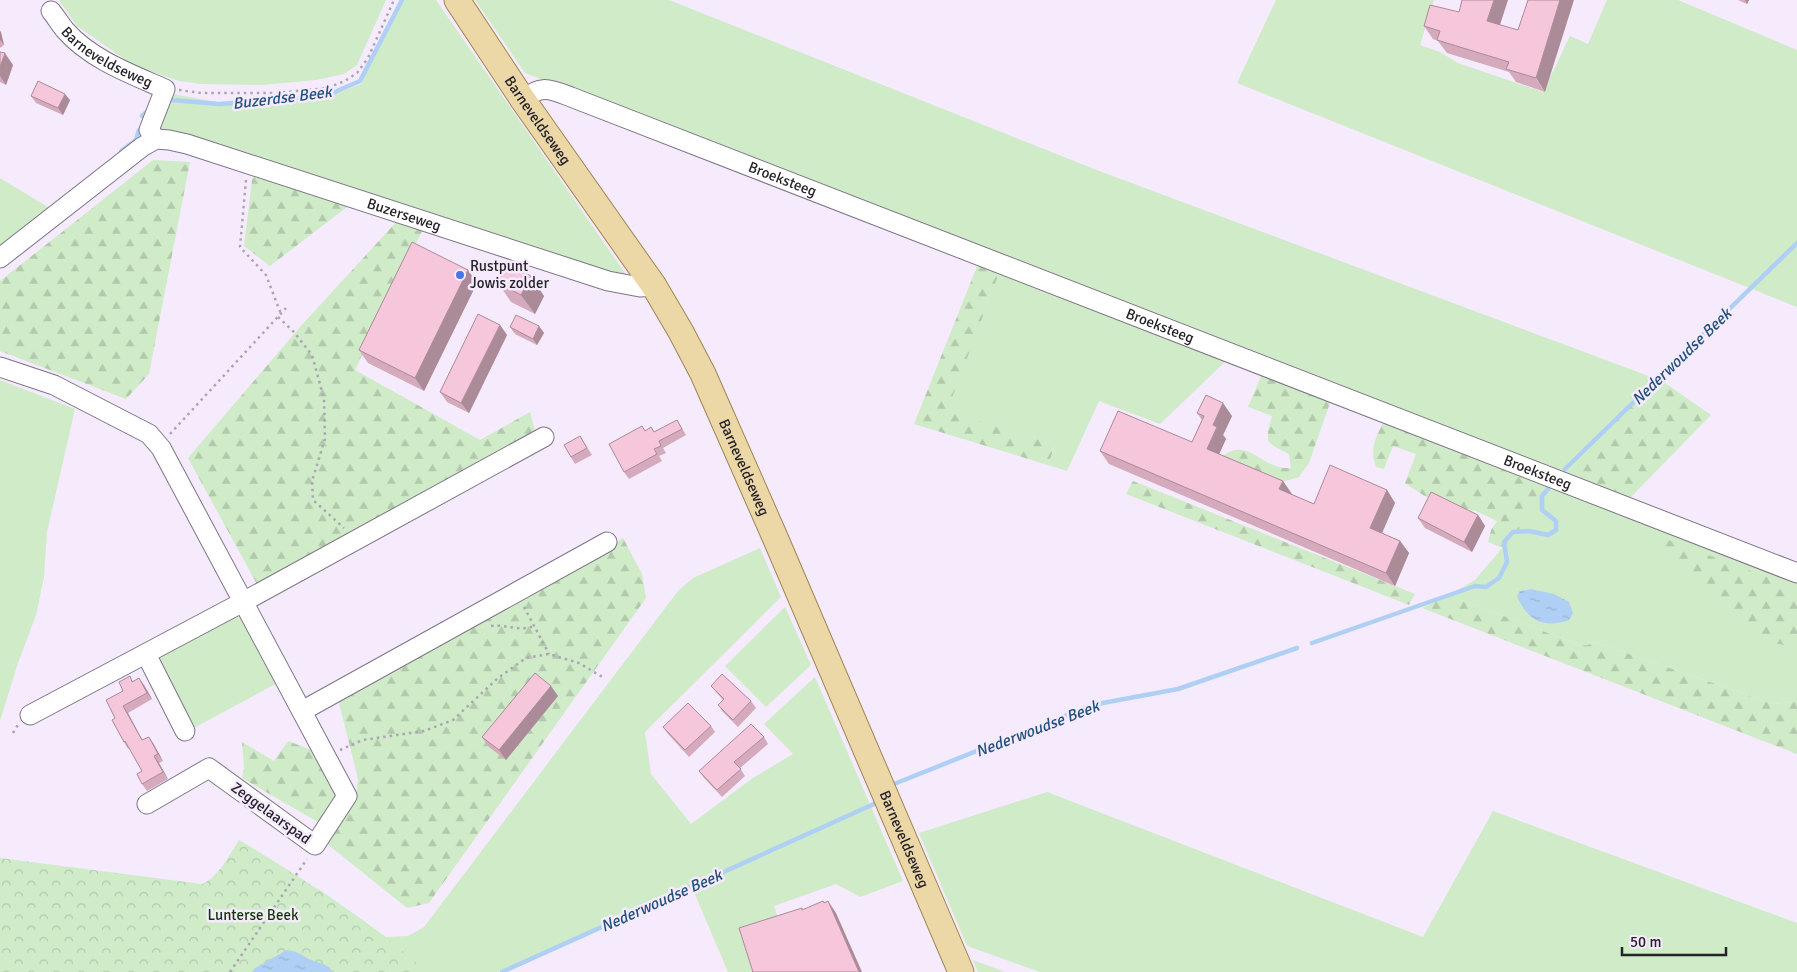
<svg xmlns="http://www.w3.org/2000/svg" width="1797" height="972" viewBox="0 0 1797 972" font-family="Signika,sans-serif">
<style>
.grass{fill:#cfebc8}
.forest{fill:url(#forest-firs)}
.park{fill:url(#park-crowns)}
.water{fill:url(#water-ripples)}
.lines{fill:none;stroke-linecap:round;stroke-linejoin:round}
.stream{stroke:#afd0f4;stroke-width:4.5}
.minor-casing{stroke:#7e7487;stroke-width:21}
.major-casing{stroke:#9e8655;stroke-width:27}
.path{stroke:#ada5b4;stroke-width:2.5;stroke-dasharray:2.5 4;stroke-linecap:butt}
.minor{stroke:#fff;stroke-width:19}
.major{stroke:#ecd7a7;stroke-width:25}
.wall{fill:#d4aabc}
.shaded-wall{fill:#ac8b99}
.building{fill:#f6c6db;stroke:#ac8b99}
.poi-dot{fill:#4776e8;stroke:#f5ebfd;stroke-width:2}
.labels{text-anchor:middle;stroke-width:5;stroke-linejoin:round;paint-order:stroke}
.street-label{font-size:15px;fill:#26222a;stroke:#f5ebfd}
.poi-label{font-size:15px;fill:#26222a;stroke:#f5ebfd;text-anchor:start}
.park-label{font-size:15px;fill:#0f3602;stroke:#f5ebfd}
.water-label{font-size:16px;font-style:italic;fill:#22507d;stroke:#f5ebfd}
</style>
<defs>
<pattern id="forest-firs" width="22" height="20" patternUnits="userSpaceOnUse" patternTransform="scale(1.25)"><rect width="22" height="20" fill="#cfebc8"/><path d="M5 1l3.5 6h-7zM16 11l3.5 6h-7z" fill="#b2c9ac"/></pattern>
<pattern id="park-crowns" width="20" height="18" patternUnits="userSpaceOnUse" patternTransform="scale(1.25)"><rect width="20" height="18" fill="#cfebc8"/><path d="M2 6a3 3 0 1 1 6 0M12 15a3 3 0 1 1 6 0" fill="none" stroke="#b2c9ac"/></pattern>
<pattern id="water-ripples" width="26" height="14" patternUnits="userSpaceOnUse" patternTransform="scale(1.25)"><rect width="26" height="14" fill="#afd0f4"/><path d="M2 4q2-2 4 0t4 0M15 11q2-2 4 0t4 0" fill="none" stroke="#96b2d1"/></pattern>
</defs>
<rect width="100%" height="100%" fill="#f5ebfd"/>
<g class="grass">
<path d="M59 0H386L357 65 344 74 316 80 262 85 202 84 179 81 133 65 77 26Z"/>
<path d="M403 0H436L629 279 154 126 168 93 216 102 280 103 329 96 361 84Z"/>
<path d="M475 0H669L1094 169 1662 381 1632 405 1564 475 1086 291 525 73Z"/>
<path d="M1276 0H1434L1420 45 1440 52 1458 63 1543 92 1570 36 1588 44 1607 0H1678L1797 50V307L1237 83Z"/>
<path d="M0 178 51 209 0 249Z"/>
<path d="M1000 271 1227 360 1160 424 1099 401 1067 471 1048 465 1055 446 946 411Z"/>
<path d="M0 380 75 409 47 532 44 577 36 615 18 663 0 721Z"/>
<path d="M1554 487 1797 580V701L1773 704 1595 642C1588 647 1582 645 1574 643L1449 595 1475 580Z"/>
<path d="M760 548 781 597 645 732 651 774 691 824 753 778 793 754 764 724 815 677 903 881 860 897 836 884 774 906 779 921 754 972H728L691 885 498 972H239L300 896 320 890 386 937 408 936 424 927 678 591 693 578Z"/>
<path d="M785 607 811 665 766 707 725 666Z"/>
<path d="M238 610 281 681 192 729 152 655Z"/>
<path d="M1047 792 1423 937 1493 811 1797 923V972H1040L967 946 919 833Z"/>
<path d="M973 960 1005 972H978Z"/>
</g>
<g class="forest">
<path d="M153 160 190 162 149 374 126 399 0 351V281Z"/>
<path d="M256 174 347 207 270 266 244 246 252 180Z"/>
<path d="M398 220 424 227 355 370 480 440 530 412 537 438 258 586 188 458 300 327Z"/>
<path d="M978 264 1000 271 947 411 1055 445 1048 465 914 424Z"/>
<path d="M1262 374 1331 400 1309 463 1299 477 1279 483 1225 459 1224 455C1246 440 1258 462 1279 467 1282 468 1287 468 1291 468L1289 454 1275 447 1268 441V431L1272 416 1248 407Z"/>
<path d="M1662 381 1711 415 1629 499 1564 475 1632 405Z"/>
<path d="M1384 421 1554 487 1503 548 1488 542 1491 530 1497 521 1476 511 1450 507 1423 495 1405 483 1416 454 1393 446 1384 469 1376 467C1369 449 1376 437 1384 421Z"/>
<path d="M1133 481 1415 594 1409 605 1126 494Z"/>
<path d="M623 538 642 574 646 598 429 903 407 908 326 843 356 796 358 779 338 699Z"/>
<path d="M1665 539 1797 588V645L1795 647 1757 640 1720 604 1695 574 1684 564 1665 555 1659 541Z"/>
<path d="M1449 595 1574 643C1582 645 1587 647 1595 642L1773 704 1797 701V754L1422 608Z"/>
<path d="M288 741 317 752 342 796 321 824 242 778 244 768 242 742 274 761Z"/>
</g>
<path class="park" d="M239 840C302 878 372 922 427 972H0V858L202 884C219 877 229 855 239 840Z"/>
<g class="water">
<path d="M1531 589 1554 594 1569 602 1573 613 1569 620C1543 629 1527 620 1517 596L1520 591Z"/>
<path d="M287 950C300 952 299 954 309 959 320 964 325 962 333 972H252L255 968Z"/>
</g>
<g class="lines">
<g class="stream">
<path d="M171 100 219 104 281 100 330 94 360 81 402 0"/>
<path d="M142 116 150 109"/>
<path d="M121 151 136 140 139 130"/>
<path d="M1565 469 1797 243"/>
<path d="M1312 643 1475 586 1486 587 1499 578 1507 562 1504 542 1513 532 1529 531 1548 535 1556 530V521L1542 510V496L1548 489"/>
<path d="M894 784 1092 705 1178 689 1297 648"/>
<path d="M502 972 874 804"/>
</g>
<defs>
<g id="minor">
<path id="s1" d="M51 11C56 17 60 24 65 30 90 59 131 74 165 89L149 130 156 139"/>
<path id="s2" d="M523 100C541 84 550 89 571 97L1797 573"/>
<path id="s3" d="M0 258 142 147 156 139 169 140 187 144 608 281 640 287 654 286"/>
<path d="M0 367 54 385 149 434 161 448 347 796 315 845 209 768 147 804"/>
<path d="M146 654 185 731"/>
<path d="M302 711 607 542"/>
<path d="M30 715 243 602 544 437"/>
</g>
<g id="major">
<path id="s4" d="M457 0 523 100 654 286 681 332 703 374 774 535 961 972"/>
</g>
</defs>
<use href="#minor" class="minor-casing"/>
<use href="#major" class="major-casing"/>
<g class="path">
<path d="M179 90 201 93H276L327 88 345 81 357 73 368 58 394 0"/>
<path d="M246 180 240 247 266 275 281 314"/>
<path d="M278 317 293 331 312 355 324 399 325 439 312 481 313 500 344 528"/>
<path d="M170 434 286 308"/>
<path d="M524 607 549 654"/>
<path d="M491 626C506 624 519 632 534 626"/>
<path d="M13 733 19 723"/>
<path d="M340 750 363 740 424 731 453 720 498 678 526 658 549 654 579 663 604 678"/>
<path d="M230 972 307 859"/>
</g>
<use href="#minor" class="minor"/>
<use href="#major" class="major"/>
</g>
<g class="wall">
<path d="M1738 0H1749L1747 4Z"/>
<path d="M1459 12 1500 25 1545 92 1516 82 1509 72 1447 53 1438 41 1433 39 1424 26Z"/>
<path d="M0 31 4 45 0 48Z"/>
<path d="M0 52 13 65 6 85 0 82Z"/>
<path d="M31 96 70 100 63 115 36 103Z"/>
<path d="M477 283 424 391 368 363 359 350Z"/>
<path d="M498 283 544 296 535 314 511 302Z"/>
<path d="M500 325 507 335 469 413 447 402 440 392Z"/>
<path d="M539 326 544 333 537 345 515 334 510 327Z"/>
<path d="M1197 413 1232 416 1223 435 1226 439 1219 454 1283 481 1291 494 1314 504 1387 490 1395 503 1382 533 1400 541 1409 553 1395 586 1109 464 1100 451 1192 442 1202 420Z"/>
<path d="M677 420 686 435 663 448 666 453 659 456 662 461 629 479 624 472 645 431 651 427 654 432Z"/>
<path d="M580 436 592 455 575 464 571 457Z"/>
<path d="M1478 515 1485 526 1472 552 1425 528 1418 518Z"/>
<path d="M133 681 144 685 152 699 128 713 142 740 153 743 163 761 159 763 168 779 147 791 142 784V771L129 748 128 749 124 742 115 718 123 691Z"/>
<path d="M711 686 751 701 756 708 738 727 723 712 718 705 723 700 716 692Z"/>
<path d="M558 696 506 760 489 747 482 737Z"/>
<path d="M711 726 715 732 689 757 668 734 663 727Z"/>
<path d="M764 737 768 744 740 768 745 776 722 797 704 778 699 771Z"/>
</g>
<g class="shaded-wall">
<path d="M1494 0H1508L1497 34 1487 21Z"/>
<path d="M1560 0H1574L1545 92 1536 78Z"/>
<path d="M1745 0H1749L1747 4Z"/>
<path d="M0 31 1 32 4 45 0 40Z"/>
<path d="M5 53 13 65 6 85 0 76V67Z"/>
<path d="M65 94 70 100 63 115 58 108Z"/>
<path d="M468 270 477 283 424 391 415 378Z"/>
<path d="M531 276 544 296 535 314 521 295Z"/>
<path d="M500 325 507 335 469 413 461 403Z"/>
<path d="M539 326 544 333 537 345 533 339Z"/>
<path d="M1223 403 1232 416 1223 435 1226 439 1216 461 1207 449 1213 425Z"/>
<path d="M1283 481 1292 494 1288 502 1279 489Z"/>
<path d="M1387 490 1395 503 1379 540 1370 528Z"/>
<path d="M1478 515 1485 526 1472 552 1464 542Z"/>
<path d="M1400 541 1409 553 1395 586 1386 573Z"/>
<path d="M139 678 144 685 152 699 147 693Z"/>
<path d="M551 686 558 696 506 760 499 750Z"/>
<path d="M123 706 128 713 146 747 142 740Z"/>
<path d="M149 737 153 743 163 761 158 754Z"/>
<path d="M154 756 159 763 168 779 163 772Z"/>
<path d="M828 901 836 913 862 972H859Z"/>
</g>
<g class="building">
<path d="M1462 0H1494L1487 21 1518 30 1528 0H1560L1536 78 1506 69 1509 62 1437 40 1440 31 1424 26 1430 5 1459 12Z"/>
<path d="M0 52 5 53 0 67Z"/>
<path d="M38 81 65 94 58 108 31 96Z"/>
<path d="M412 242 468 270 415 378 359 350Z"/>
<path d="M507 264 531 276 521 295 498 283Z"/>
<path d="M478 314 500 325 461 403 440 392Z"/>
<path d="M516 315 539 326 533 339 510 327Z"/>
<path d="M1206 395 1223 403 1213 425 1217 427 1207 449 1283 481 1279 489 1314 504 1330 465 1387 490 1370 528 1400 541 1386 573 1100 451 1118 411 1192 442 1204 416 1197 413Z"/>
<path d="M677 420 682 429 659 441 661 446 654 449 657 454 624 472 609 444 642 426 645 431 651 427 654 432Z"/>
<path d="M580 436 587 448 571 457 564 445Z"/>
<path d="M1431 492 1478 515 1464 542 1418 518Z"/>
<path d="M535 673 551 686 499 750 482 737Z"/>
<path d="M722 674 751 701 733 720 718 705 724 699 711 686Z"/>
<path d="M130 676 132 682 139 678 147 693 123 706 142 740 149 737 158 754 154 756 163 772 142 784 137 774 142 771 125 741 124 742 112 720 115 718 106 700 123 691 119 682Z"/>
<path d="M688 703 711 726 685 750 663 727Z"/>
<path d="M751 724 764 737 734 762 741 769 717 790 699 771Z"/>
<path d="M823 901 824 903 828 901 859 972H753L739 928 802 908V910Z"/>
</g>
<circle class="poi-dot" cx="460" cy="275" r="5"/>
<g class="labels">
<g class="street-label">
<text dy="5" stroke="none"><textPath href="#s1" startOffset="74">Barneveldseweg</textPath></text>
<text dy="5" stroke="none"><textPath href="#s4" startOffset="145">Barneveldseweg</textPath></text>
<text dy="5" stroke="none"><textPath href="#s2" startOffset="279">Broeksteeg</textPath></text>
<text dy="5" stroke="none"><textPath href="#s3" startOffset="456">Buzerseweg</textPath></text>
<text dy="5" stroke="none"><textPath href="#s2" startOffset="684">Broeksteeg</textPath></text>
<text dy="5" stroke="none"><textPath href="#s4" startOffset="550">Barneveldseweg</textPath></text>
<text dy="5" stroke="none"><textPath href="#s2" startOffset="1089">Broeksteeg</textPath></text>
<text transform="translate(271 813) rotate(36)" y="5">Zeggelaarspad</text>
<text dy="5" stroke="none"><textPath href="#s4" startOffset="955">Barneveldseweg</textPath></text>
</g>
<g class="poi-label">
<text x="470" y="271">Rustpunt<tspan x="470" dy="17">Jowis zolder</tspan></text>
</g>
<g class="park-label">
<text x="253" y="920">Lunterse Beek</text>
</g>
<g class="water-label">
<text transform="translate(282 97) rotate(-7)" y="6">Buzerdse Beek</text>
<text transform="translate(1681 356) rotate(-44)" y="6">Nederwoudse Beek</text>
<text transform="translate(1037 728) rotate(-21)" y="6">Nederwoudse Beek</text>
<text transform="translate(661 900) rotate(-24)" y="6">Nederwoudse Beek</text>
</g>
</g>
<path d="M1622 947v8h104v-8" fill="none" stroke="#26222a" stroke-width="2.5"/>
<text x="1630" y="947" font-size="15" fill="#26222a" stroke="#f5ebfd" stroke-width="4" paint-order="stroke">50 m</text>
</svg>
